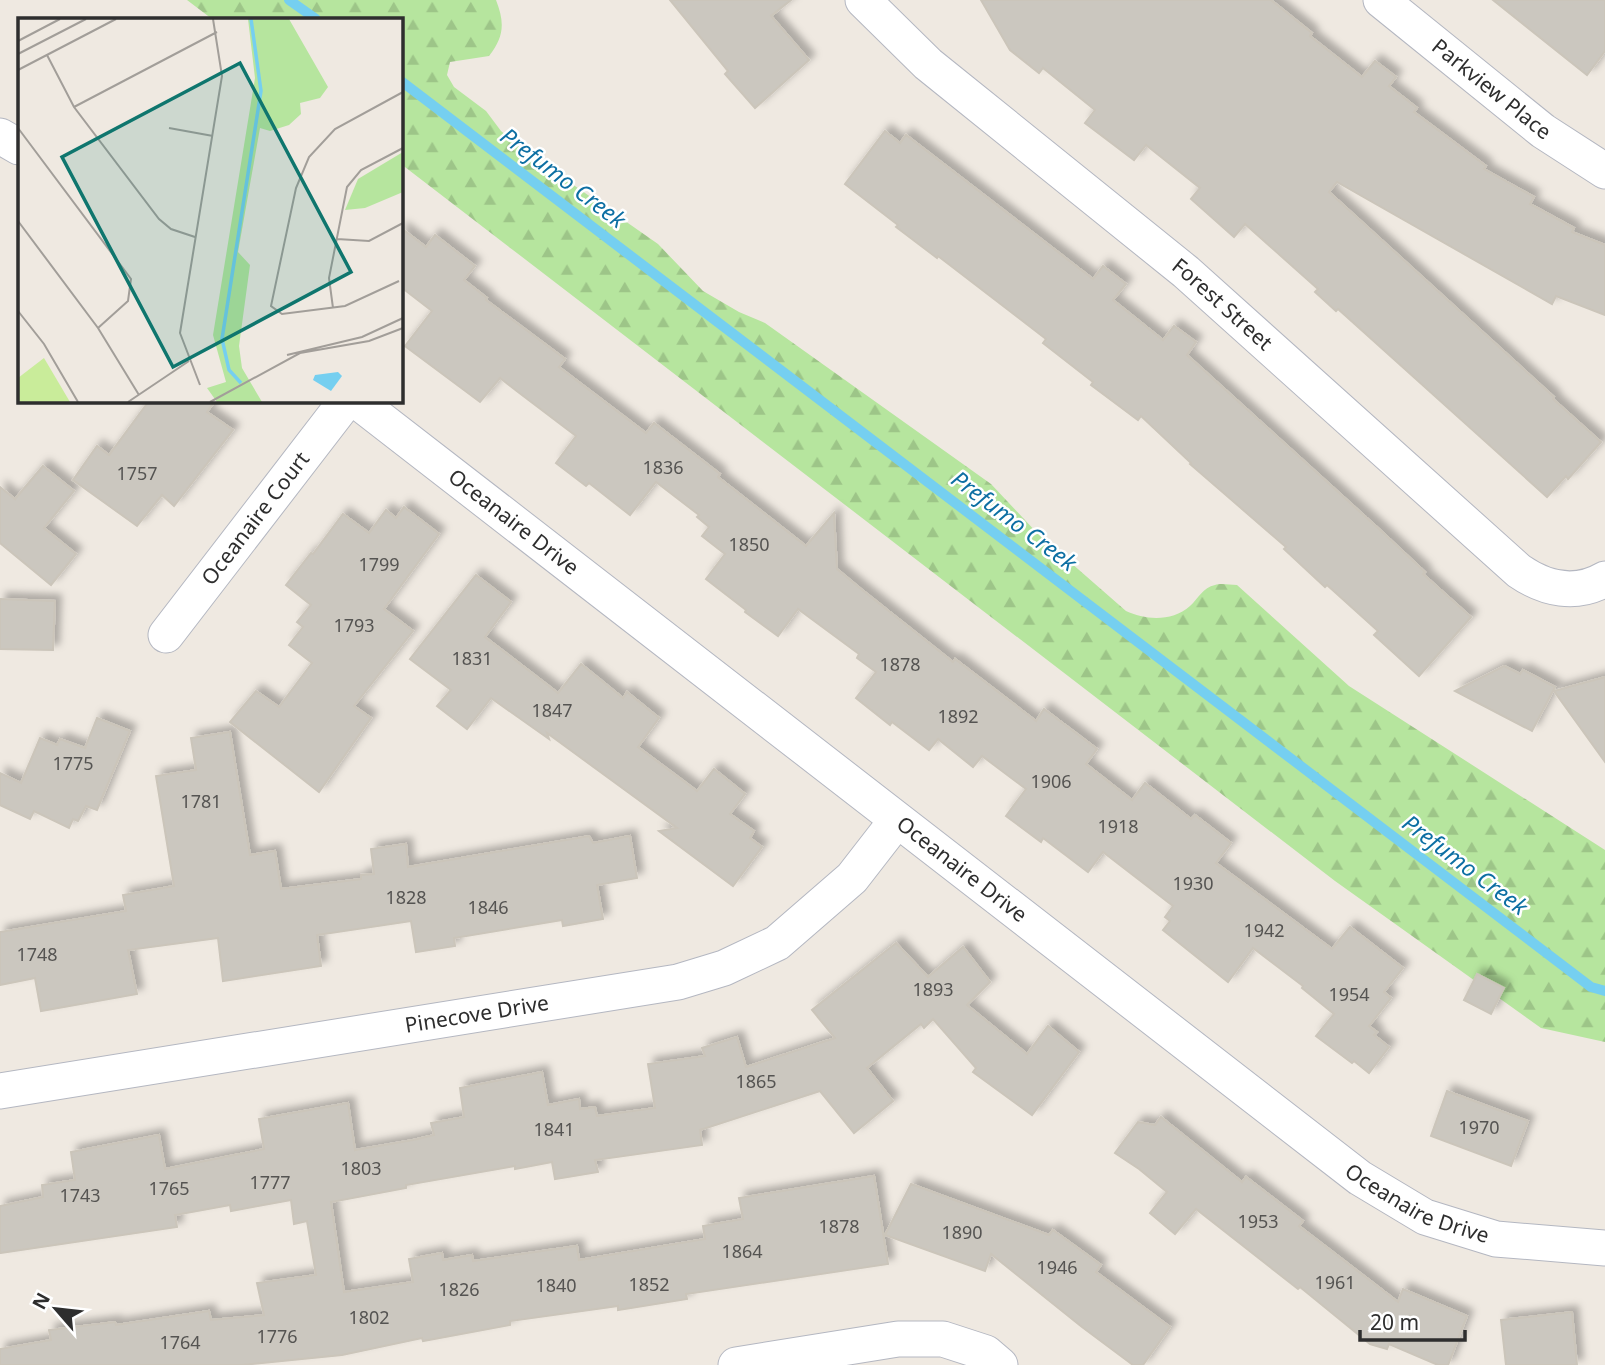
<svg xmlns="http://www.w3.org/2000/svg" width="1605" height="1365" viewBox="0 0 1605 1365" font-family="'Noto Sans',sans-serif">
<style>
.forest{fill:url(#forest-firs)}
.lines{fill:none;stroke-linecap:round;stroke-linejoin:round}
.stream{stroke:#75cff0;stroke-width:10}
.building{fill:#cbc7bf;stroke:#cbc5ba;stroke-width:2;filter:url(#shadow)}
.street-casing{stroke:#b4b7c1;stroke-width:37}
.street{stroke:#fff;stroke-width:35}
.labels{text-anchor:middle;stroke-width:5;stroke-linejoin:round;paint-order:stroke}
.number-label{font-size:18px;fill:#555452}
.street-label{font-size:21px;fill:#2e2e2e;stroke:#fff}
.water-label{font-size:23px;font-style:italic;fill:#0d6fa3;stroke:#fff}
.inset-river{fill:none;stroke:#75cff0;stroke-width:3.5}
.inset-road{fill:none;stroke:#a29e99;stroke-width:2}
.view{fill:#0f766e;fill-opacity:0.15;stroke:#0f766e;stroke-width:3.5}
.inset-edge{fill:none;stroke:#2e2e2e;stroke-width:3.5}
</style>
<defs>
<pattern id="forest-firs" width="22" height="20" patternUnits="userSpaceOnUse" patternTransform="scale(1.75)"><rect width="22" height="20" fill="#b6e59e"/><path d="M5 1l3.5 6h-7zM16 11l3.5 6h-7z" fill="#9dc588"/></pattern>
<filter id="shadow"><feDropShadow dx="6" dy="-6" stdDeviation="3.5" flood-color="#0004"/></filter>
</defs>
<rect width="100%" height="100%" fill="#efe9e1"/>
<path class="forest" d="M187 0H496C505 23 504 37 489 56L450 62 447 75 454 87 486 111 501 131 522 149 658 244 703 291 739 312 765 323 991 484 1039 535 1126 611C1145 620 1172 622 1190 606 1198 599 1203 587 1215 585 1221 583 1230 585 1237 585L1349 686 1605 850V1042L1541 1028 1335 881 401 164V19H212Z"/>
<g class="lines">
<g class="stream">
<path d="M289 0 316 19"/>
<path d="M401 81 1591 987 1605 991"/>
</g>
</g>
<g class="building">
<path d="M670 0H791L771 16 809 60 755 108 725 74 728 71Z"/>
<path d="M981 0H1271L1312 33 1310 36 1362 77 1375 61 1396 77 1389 86 1417 108 1414 112 1486 166 1484 169 1534 197 1530 204 1574 228 1572 232 1605 245V315L1556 296 1552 304 1337 182 1329 192 1554 397 1553 399 1601 442 1568 479 1566 476 1547 497 1407 371 1338 309 1336 311 1315 292 1318 289 1245 224 1234 237 1191 199 1200 188 1146 145 1134 160 1085 123 1095 110 1043 68 1039 73 1010 50Z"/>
<path d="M1493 0H1605V51L1587 75Z"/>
<path d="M885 131 900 143 906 135 1093 279 1103 266 1126 284 1113 300 1163 340 1174 326 1196 342 1187 355 1379 529 1425 572 1423 574 1471 617 1419 676 1374 635 1378 631 1327 585 1325 587 1284 549 1286 547 1190 464 1191 463 1141 416 1138 420 1091 385 1093 382 1043 343 1046 339 938 256 937 258 896 227 898 225 845 184Z"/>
<path d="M401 228 426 247 435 235 475 266 464 280 487 298 486 300 565 359 559 367 646 433 654 423 720 474 718 477 806 546 834 513 837 569 861 589 953 662 955 659 1036 721 1044 709 1097 749 1086 764 1132 800 1145 783 1191 819 1195 815 1231 843 1216 863 1332 949 1350 927 1403 968 1384 992 1391 998 1369 1026 1377 1032 1374 1035 1389 1047 1369 1073 1354 1061 1352 1063 1316 1036 1334 1014 1302 988 1303 986 1253 948 1228 982 1163 930 1170 921 1165 917 1173 906 1103 852 1088 872 1043 838 1041 842 1006 816 1026 789 982 756 973 767 938 739 929 750 892 722 890 725 856 698 876 672 857 658 859 654 798 609 778 636 745 612 746 610 706 579 725 554 702 536 709 527 697 517 699 515 656 482 630 515 589 483 586 486 556 463 576 436 518 392 500 378 480 402 405 346 432 311 401 287Z"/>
<path d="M149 401H215L207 412 233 430 174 506 162 495 137 526 73 480 97 446 109 455Z"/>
<path d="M43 466 74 491 44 528 76 554 51 585 0 543V487L15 499Z"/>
<path d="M404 507 439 534 384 609 413 631 354 706 371 718 319 792 230 722 256 691 279 707 312 663 289 645 303 627 297 622 311 605 286 585 311 553 313 554 343 514 369 533 386 510 396 518Z"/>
<path d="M476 575 511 602 485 637 558 693 581 664 623 698 627 692 659 718 638 747 697 791 714 769 745 794 730 814 754 831 750 838 762 847 733 886 659 831 677 828 547 733 549 739 491 698 467 729 437 706 451 690 410 659Z"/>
<path d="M0 599 55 601 53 650 0 649Z"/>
<path d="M1504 666 1520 674 1523 670 1555 687 1532 731 1455 691Z"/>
<path d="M1605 677V762L1554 691Z"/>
<path d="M97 718 130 731 97 810 86 806 78 821 73 819 69 828 34 811 30 819 0 805V773L21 783 40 738 57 745 60 739 85 748Z"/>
<path d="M230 732 250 855 275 851 281 889 361 879V875L374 874 371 849 406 844 408 867 589 836 593 843 630 836 637 878 597 885 603 919 563 926 562 920 454 938 455 946 416 952 411 921 317 935 321 966 223 981 218 938 128 950 137 994 41 1011 35 978 0 985V932L126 911 123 895 174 886 156 776 196 770 191 738Z"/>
<path d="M896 943 928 977 963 947 990 982 967 1005 1027 1054 1048 1026 1079 1052 1032 1115 973 1072 976 1068 933 1019 924 1028 921 1024 867 1068 893 1101 854 1133 820 1091 700 1130 702 1145 595 1160 598 1172 555 1179 552 1162 515 1169V1166L406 1185V1188L331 1202 344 1292 413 1282 409 1259 442 1253 443 1260 472 1255 473 1261 577 1246 579 1260 705 1239 703 1226 743 1219 739 1198 874 1176 888 1264 686 1294 687 1299 618 1310V1306L510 1321V1325L423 1341 422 1338 342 1355 242 1365H0V1349L51 1340 49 1330 115 1322 116 1325 209 1311 211 1320 264 1315 257 1283 316 1275 307 1221 294 1224 291 1200 231 1211 230 1205 175 1215 177 1227 0 1253V1206L43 1197 42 1185 75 1180 71 1152 159 1135 165 1169 264 1149 259 1119 348 1103 355 1150 413 1140 434 1135 431 1123 464 1117 460 1088 542 1072 548 1105 579 1099 580 1109 595 1107 597 1116 655 1108 648 1064 705 1056 702 1048 737 1037 746 1067 835 1038 812 1010Z"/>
<path d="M1477 974 1504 988 1491 1014 1464 1000Z"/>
<path d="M1447 1091 1528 1121 1511 1166 1431 1136Z"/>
<path d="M1161 1117 1242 1182 1246 1177 1303 1221 1299 1226 1398 1302 1403 1289 1467 1316 1448 1365H1438L1389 1344 1387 1349 1370 1344 1300 1287 1298 1289 1196 1209 1175 1234 1150 1213 1167 1192 1139 1169 1115 1153 1138 1122 1155 1125Z"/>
<path d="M911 1184 1049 1235 1053 1230 1101 1265 1096 1272 1170 1327 1143 1365H1133L1082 1327 991 1254 985 1271 885 1235Z"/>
<path d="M1572 1312 1577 1365H1506L1501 1320Z"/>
</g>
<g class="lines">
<defs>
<g id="street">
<path id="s1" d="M863 0 928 64 1186 272 1519 571C1545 589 1576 596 1605 579"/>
<path id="s2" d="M1381 0 1543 131 1605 171"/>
<path d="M0 136 19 147"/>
<path id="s3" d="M357 401 1360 1178 1425 1217 1496 1239 1605 1248"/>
<path id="s4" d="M166 635 346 401"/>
<path id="s5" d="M0 1091 678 982 724 968 777 943 852 878 897 820"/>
<path d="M736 1365 898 1339H943L986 1353 1000 1365"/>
</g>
</defs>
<use href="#street" class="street-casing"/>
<use href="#street" class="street"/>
</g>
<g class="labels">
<g class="number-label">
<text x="663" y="474">1836</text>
<text x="137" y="480">1757</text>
<text x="749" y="551">1850</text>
<text x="379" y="571">1799</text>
<text x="354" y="632">1793</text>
<text x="472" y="665">1831</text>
<text x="900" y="671">1878</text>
<text x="552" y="717">1847</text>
<text x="958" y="723">1892</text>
<text x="73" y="770">1775</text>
<text x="1051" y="788">1906</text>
<text x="201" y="808">1781</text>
<text x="1118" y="833">1918</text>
<text x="1193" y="890">1930</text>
<text x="406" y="904">1828</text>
<text x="488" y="914">1846</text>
<text x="1264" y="937">1942</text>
<text x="37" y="961">1748</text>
<text x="933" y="996">1893</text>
<text x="1349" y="1001">1954</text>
<text x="756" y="1088">1865</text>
<text x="1479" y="1134">1970</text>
<text x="554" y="1136">1841</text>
<text x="361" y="1175">1803</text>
<text x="270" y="1189">1777</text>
<text x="169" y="1195">1765</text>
<text x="80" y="1202">1743</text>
<text x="1258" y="1228">1953</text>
<text x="839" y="1233">1878</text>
<text x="962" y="1239">1890</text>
<text x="742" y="1258">1864</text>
<text x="1057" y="1274">1946</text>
<text x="1335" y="1289">1961</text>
<text x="649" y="1291">1852</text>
<text x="556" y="1292">1840</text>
<text x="459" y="1296">1826</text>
<text x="369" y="1324">1802</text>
<text x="277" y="1343">1776</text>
<text x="180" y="1349">1764</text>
</g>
<g class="street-label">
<text dy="7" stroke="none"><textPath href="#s2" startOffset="142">Parkview Place</textPath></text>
<text dy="7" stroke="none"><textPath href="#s1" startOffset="471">Forest Street</textPath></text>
<text dy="7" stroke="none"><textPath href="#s4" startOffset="147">Oceanaire Court</textPath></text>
<text dy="7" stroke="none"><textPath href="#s3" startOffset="198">Oceanaire Drive</textPath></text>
<text dy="7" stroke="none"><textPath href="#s3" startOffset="765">Oceanaire Drive</textPath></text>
<text dy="7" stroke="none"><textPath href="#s5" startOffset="483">Pinecove Drive</textPath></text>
<text dy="7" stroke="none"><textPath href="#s3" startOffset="1332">Oceanaire Drive</textPath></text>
</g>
<g class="water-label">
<text transform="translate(563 178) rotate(37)" y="8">Prefumo Creek</text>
<text transform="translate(1014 521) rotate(37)" y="8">Prefumo Creek</text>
<text transform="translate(1465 865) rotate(37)" y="8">Prefumo Creek</text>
</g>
</g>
<g transform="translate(18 18)">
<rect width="385" height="385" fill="#efe9e1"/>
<path d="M385 134V174L347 190 327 192 340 161Z" fill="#b6e59e"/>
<path d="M230 1H271L310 69 302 80 282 85 283 96 271 107 252 113 242 110 220 234 232 247 221 328 224 350 244 384H199L189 370 208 364 195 317 237 60Z" fill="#b6e59e"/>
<path d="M26 340 52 384H0V360Z" fill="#c9ec9a"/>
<path d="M320 354 324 358 313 373 295 362 297 357Z" fill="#75cff0"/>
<path class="inset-river" d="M223 365 211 352 204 321 243 73 233 1"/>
<path class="inset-road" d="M0 23 42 1M0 36 68 1M29 37 56 89 141 201 153 211 177 219M0 52 98 1M56 89 199 14M0 110 113 261 110 283 80 310M151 110 195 118M0 203 80 310 121 377M319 221 351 223 385 205M381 263 327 288 264 296 253 288 278 170 291 139 317 111 385 74M315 290 311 260 329 169 343 152 385 130M0 293 26 326 60 384M269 337 344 319 385 300M182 367 162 315 204 58 195 1M110 384 171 343M192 384 282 335 351 323 385 310"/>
<path class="view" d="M222 45 333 254 155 349 44 139Z"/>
<rect width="385" height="385" class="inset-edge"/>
</g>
<g transform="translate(56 1309) rotate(298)" stroke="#ffffff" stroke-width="5" paint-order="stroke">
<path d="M0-5L12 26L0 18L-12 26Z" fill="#2e2e2e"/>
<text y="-10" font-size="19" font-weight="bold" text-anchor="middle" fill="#2e2e2e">N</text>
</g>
<path d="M1360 1330v10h105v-10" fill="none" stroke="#2e2e2e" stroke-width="3.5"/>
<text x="1370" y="1330" font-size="21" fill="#2e2e2e" stroke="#ffffff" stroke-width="5" paint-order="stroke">20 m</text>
</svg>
